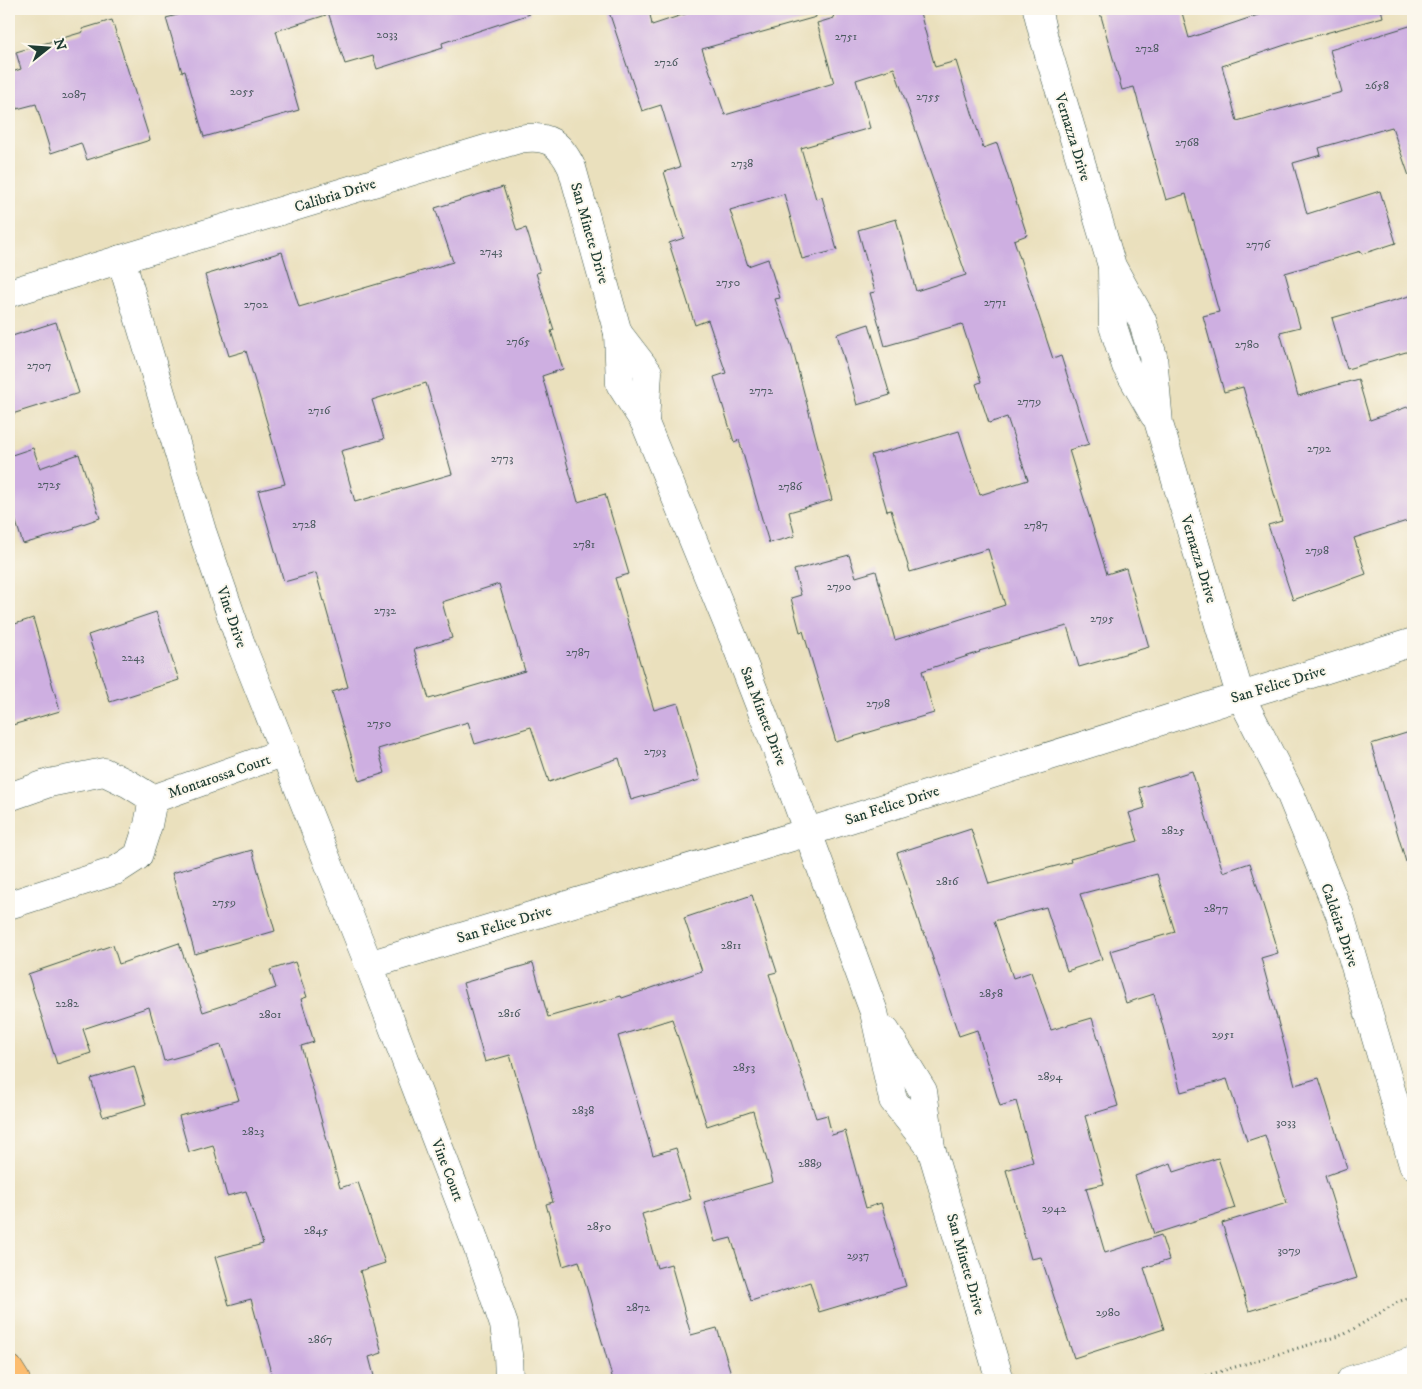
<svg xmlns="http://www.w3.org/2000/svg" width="1422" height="1389" viewBox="0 0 1422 1389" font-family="'IM FELL DW Pica',serif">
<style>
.building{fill:#ceafe1;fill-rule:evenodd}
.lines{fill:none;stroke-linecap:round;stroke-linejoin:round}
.minor-casing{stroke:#3d5549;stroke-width:29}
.major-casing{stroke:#3d5549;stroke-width:29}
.path{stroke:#3d5549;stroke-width:3;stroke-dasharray:1 4;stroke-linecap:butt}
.minor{stroke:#fff;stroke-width:28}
.major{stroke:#fcbd6f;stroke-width:28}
.labels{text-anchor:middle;stroke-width:4;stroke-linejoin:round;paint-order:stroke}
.number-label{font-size:12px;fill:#4b5a5f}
.street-label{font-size:15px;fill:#1f3d34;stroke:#fbf7ec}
</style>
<rect width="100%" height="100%" fill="#fbf7ec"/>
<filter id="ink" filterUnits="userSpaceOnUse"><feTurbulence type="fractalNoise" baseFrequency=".02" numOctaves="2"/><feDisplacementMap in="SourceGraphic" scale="10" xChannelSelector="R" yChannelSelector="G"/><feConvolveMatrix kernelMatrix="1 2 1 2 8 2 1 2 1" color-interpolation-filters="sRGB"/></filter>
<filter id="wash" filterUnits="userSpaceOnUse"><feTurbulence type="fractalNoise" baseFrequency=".0096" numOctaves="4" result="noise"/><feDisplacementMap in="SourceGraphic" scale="20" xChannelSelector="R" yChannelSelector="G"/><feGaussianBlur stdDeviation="1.12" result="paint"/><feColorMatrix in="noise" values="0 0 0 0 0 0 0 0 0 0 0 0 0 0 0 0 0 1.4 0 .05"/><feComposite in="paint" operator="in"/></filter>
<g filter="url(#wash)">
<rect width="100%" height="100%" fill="#eae0bd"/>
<g id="blocks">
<g class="building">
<path d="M200 9H325L326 15 276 31 299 110 204 137 185 71 182 72 166 18Z"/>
<path d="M327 9H529L530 14 442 43 443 48 377 69 373 56 345 64Z"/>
<path d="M608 9H649L652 25 700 9H815L816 17 702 49 725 115 834 83 817 23 834 18 831 9H919L935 67 956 61 983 148 997 143 1027 235 1014 240 1053 359 1061 356 1089 444 1069 450 1107 574 1126 568 1149 647 1079 667 1067 626 979 651 980 652 922 671 934 713 836 742 803 631 800 632 791 598 801 595 794 570 849 555 856 577 876 571 895 640 1005 605 988 549 910 572 891 510 887 511 871 455 909 445V446L959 431 980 495 1028 480 1007 417 989 423 976 384 981 382 962 324 885 346 870 293 875 292 858 230 896 219 916 291 966 275 894 68 856 80 870 128 801 148 816 199 822 197 837 250 802 259 784 194 730 210 748 266 768 259 780 298 775 299 792 347 832 500 789 512 795 536 769 543 739 440 734 442 714 377 726 373 708 320 695 325 669 243 684 238 664 172 680 167 661 105 642 111Z"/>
<path d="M1099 9H1181L1189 38 1276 9H1381L1383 17 1297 41 1222 66 1237 121 1342 92 1330 50 1413 25V176H1409L1392 127 1319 148 1321 155 1293 163 1307 214 1380 191 1396 243 1362 254 1361 251 1285 273 1300 327 1280 332 1298 396 1358 379 1370 420 1413 405V519L1354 538 1366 574 1293 600 1268 525 1282 521 1243 387 1224 392 1203 316 1219 312 1186 194 1166 200 1134 87 1122 90Z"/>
<path d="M112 20 150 140 87 160 81 143 51 153 36 104 17 109 9 85V73L21 69 16 52 83 32 82 29Z"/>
<path d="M503 187 517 231 526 228 540 272 536 273 554 330 551 331 563 369 542 376 578 502 605 494 629 574 615 578 654 710 678 703 700 780 631 800 619 758 549 782 531 727 475 744 468 722 378 749 385 773 359 781 332 692 348 687 316 573 284 582 258 491 285 484 246 351 229 356 205 275 282 252 299 307 453 262 435 208ZM426 383 452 474 355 502 341 451 384 439 372 400ZM499 584 525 671 429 699 414 649 452 638 442 602Z"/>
<path d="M1413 295V350L1347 369 1332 318Z"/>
<path d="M56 322 79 393 9 415V337Z"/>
<path d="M869 324 890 395 857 405 837 334Z"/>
<path d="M33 448 40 468 79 454 100 518 74 527 75 529 23 544 9 500V456Z"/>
<path d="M156 612 179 680 110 702 88 635Z"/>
<path d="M33 618 60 711 9 726V626Z"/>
<path d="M1413 731V861L1406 862 1371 744Z"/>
<path d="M1192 771 1223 872 1250 863 1278 953 1261 958 1295 1085 1319 1078 1347 1168 1325 1176 1357 1278 1249 1311 1222 1223 1287 1203 1265 1135 1247 1141 1227 1079 1181 1092 1154 994 1126 1003 1110 951 1175 932 1157 874 1080 894 1102 959 1067 971 1046 907 994 921 1013 978 1031 972 1051 1030 1092 1018 1118 1106 1085 1116 1104 1184 1086 1188 1105 1253 1161 1235 1169 1260 1144 1268 1164 1329 1074 1358 1041 1257 1031 1259 1006 1170 1033 1162 1016 1101 1000 1106 977 1030 959 1036 924 932H922L897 853 971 829 989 884 1071 862 1070 859 1138 841 1129 813 1145 808 1139 788Z"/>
<path d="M252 850 275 931 195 954 172 873Z"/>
<path d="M752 895 777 972 769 974 816 1118 827 1115 832 1135 845 1131 866 1208 881 1203 906 1286 819 1312 810 1282 751 1301 731 1238 715 1242 704 1202 773 1182 753 1111 707 1126 672 1019 618 1036 653 1155 676 1148 691 1199 642 1214 657 1268 671 1264 691 1335 717 1328 733 1380H613L579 1261 563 1266 546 1204 553 1202 510 1055 485 1062 463 983 533 963 548 1017 621 996 622 998 702 971 684 918Z"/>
<path d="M179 943 203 1012 276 988 270 970 295 962 307 997 301 999 314 1042 301 1046 340 1188 358 1182 385 1263 360 1271 382 1353 369 1357 375 1380H273L251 1299 229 1305 215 1257 263 1244 246 1191 227 1196 213 1145 189 1152 179 1116 239 1100 221 1045 164 1061 149 1007 83 1029 91 1053 57 1064 28 974 113 945 119 964Z"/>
<path d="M134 1066 146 1104 103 1117 91 1079Z"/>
<path d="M1218 1158 1235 1208 1154 1234 1135 1176 1171 1163 1174 1172Z"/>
</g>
</g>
</g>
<g filter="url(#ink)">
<use href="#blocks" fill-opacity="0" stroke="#3d5549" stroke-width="1"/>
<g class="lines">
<defs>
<g id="minor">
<path d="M1037 9 1044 38 1112 266 1142 320 1153 356 1159 424 1240 695 1290 793 1340 915 1413 1165"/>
<path d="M121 259 202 531 241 644 369 965 478 1249 504 1325 508 1354 509 1380"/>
<path d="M1112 270 1113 326 1126 366 1154 415"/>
<path d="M9 293 519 139C548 134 560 143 572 168L618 333 620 384 645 423 735 642 793 792 874 1012 893 1100 931 1148"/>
<path d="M618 333 648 372 645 423"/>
<path d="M9 797 49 783 104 772 129 784 153 799 148 825 138 856 115 871 9 905"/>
<path d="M153 799 285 752"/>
<path d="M369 965 808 832 1413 642"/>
<path d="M886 1031 923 1091 931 1148 1000 1380"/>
<path d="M1351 1380 1413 1361"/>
</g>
<path id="major" d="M9 1369 16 1380"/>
</defs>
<use href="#minor" class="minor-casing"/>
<use href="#major" class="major-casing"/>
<path class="path" d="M1192 1380 1345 1334 1398 1302 1413 1296"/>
<use href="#minor" class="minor"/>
<use href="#major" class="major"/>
</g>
</g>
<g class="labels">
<g class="number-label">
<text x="387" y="38">2033</text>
<text x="846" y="40">2751</text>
<text x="1147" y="52">2728</text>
<text x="666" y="66">2726</text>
<text x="1377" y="89">2658</text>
<text x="242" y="95">2055</text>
<text x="74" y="98">2087</text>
<text x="928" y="100">2755</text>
<text x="1187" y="146">2768</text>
<text x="742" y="167">2738</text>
<text x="1258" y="248">2776</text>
<text x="491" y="255">2743</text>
<text x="728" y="286">2750</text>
<text x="995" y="306">2771</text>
<text x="256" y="308">2702</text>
<text x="518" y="345">2765</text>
<text x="1247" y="348">2780</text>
<text x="39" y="369">2707</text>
<text x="761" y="394">2772</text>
<text x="1029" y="405">2779</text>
<text x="319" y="414">2716</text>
<text x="1319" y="452">2792</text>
<text x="502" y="462">2773</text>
<text x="49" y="488">2725</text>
<text x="790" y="490">2786</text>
<text x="304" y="528">2728</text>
<text x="1036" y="529">2787</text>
<text x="584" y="548">2781</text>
<text x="1317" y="554">2798</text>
<text x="839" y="590">2790</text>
<text x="385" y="614">2732</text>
<text x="1102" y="622">2795</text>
<text x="578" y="656">2787</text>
<text x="133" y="661">2243</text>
<text x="878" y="707">2798</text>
<text x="379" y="727">2750</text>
<text x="655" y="755">2793</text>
<text x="1173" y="834">2825</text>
<text x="947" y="885">2816</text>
<text x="224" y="906">2759</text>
<text x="1216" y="912">2877</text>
<text x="731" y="949">2811</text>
<text x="991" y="997">2858</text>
<text x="67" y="1007">2282</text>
<text x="509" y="1017">2816</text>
<text x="270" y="1018">2801</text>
<text x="1223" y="1038">2951</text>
<text x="744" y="1071">2853</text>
<text x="1050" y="1080">2894</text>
<text x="583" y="1114">2838</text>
<text x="1286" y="1126">3033</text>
<text x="253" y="1135">2823</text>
<text x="810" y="1167">2889</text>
<text x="1054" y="1212">2942</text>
<text x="599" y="1230">2850</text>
<text x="316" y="1234">2845</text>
<text x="1289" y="1254">3079</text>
<text x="858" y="1259">2937</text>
<text x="638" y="1311">2872</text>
<text x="1108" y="1316">2980</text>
<text x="320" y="1343">2867</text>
</g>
<g class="street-label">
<text transform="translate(1073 137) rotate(73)" y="5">Vernazza Drive</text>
<text transform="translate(335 195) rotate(-17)" y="5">Calibria Drive</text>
<text transform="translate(590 233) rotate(74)" y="5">San Minete Drive</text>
<text transform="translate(1199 559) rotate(73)" y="5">Vernazza Drive</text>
<text transform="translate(232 617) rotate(71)" y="5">Vine Drive</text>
<text transform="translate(1278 684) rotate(-17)" y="5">San Felice Drive</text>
<text transform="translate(764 716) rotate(69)" y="5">San Minete Drive</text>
<text transform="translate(219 776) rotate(-19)" y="5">Montarossa Court</text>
<text transform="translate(892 805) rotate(-18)" y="5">San Felice Drive</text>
<text transform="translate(504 924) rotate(-17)" y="5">San Felice Drive</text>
<text transform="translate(1340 925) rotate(71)" y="5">Caldeira Drive</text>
<text transform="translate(448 1170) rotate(69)" y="5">Vine Court</text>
<text transform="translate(966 1264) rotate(74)" y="5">San Minete Drive</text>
</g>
</g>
<rect width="1422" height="1389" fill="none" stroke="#fbf7ec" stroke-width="30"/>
<g transform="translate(48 48) rotate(73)" stroke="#fbf7ec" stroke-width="4" paint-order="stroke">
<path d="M0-4L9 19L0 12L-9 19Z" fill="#1f3d34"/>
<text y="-8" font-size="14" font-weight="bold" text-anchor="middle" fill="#1f3d34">N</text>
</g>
</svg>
